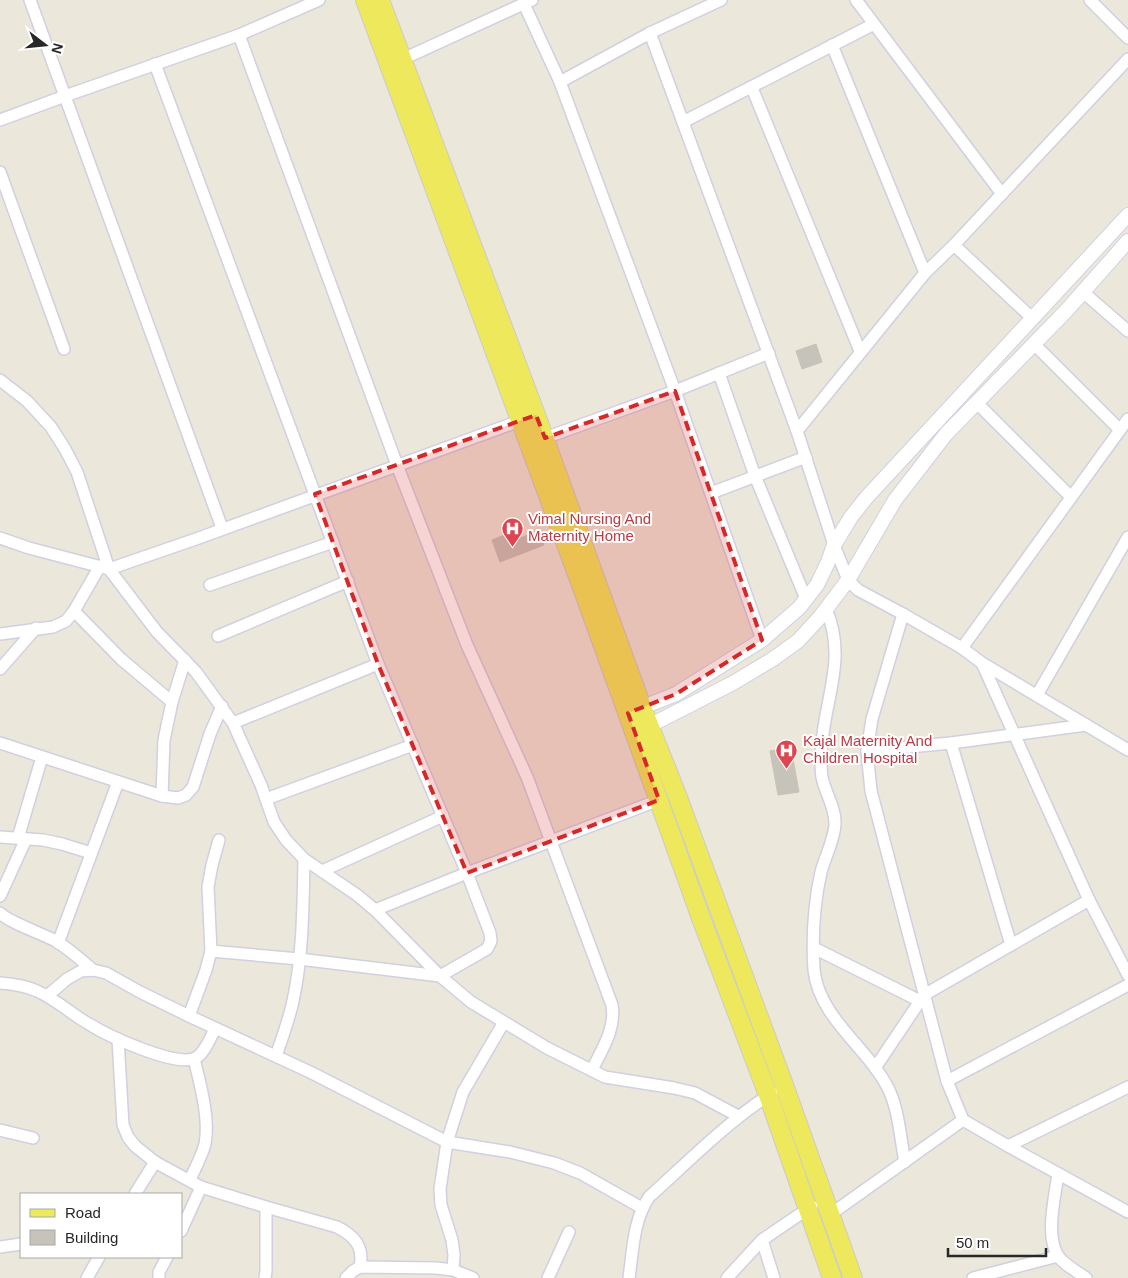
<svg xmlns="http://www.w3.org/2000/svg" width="1128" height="1278" viewBox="0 0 1128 1278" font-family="Helvetica,sans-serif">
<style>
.building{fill:#c6c3ba;stroke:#c6c3b4}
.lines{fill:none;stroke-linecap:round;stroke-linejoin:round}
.minor-casing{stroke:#d0d0e1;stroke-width:14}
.tertiary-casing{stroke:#d0d0e1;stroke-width:16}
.primary-casing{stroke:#cbcbcb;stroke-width:20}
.minor{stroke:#fff;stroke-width:11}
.tertiary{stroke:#fff;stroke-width:14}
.primary{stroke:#eee95c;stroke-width:18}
.marked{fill:#d62828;fill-opacity:0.2;stroke:#d62828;stroke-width:4;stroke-dasharray:10 6;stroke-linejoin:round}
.labels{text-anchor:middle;stroke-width:4;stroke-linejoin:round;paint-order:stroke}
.health-label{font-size:15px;fill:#be3a42;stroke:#fff;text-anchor:start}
</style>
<rect width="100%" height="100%" fill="#ebe7da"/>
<g class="building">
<path d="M816 344 822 362 802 369 796 351Z"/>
<path d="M514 531 517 539 539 531 544 545 500 562 492 540Z"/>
<path d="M791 748 799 792 778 795 770 751Z"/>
</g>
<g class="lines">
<defs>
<g id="minor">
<path d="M30 0 222 528"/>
<path d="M856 0 1002 194"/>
<path d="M1090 0 1128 38"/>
<path d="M524 4 560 82 675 391 762 640"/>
<path d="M650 33 797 431 834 545 848 580 858 590 903 614 962 648 982 663 1128 750"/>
<path d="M239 35 397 465 467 645 527 777 612 1005C616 1029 602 1049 592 1070"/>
<path d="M832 45 925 273"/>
<path d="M403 59 532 0"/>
<path d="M155 64 378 664 467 873 490 933 491 941 487 949 440 976 299 959 211 951"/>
<path d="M560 82 650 33 721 0"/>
<path d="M752 88 860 351"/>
<path d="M0 120 65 96 239 35 319 0"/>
<path d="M683 122 874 24"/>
<path d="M0 172 64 349"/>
<path d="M954 245 1033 319"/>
<path d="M1083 292 1128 331"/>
<path d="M1034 344 1120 430"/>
<path d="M719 373 755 476 806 599"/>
<path d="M0 380 27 401 51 427 65 449 77 472 109 569 157 632 196 672 233 723 261 785 274 822 286 840 304 859 357 895 375 910 440 976 471 1002 547 1048 605 1077 674 1088 695 1093 738 1116"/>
<path d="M977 403 1071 497"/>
<path d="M797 431 925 273 954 245 1128 59"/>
<path d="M545 438 675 391 769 353"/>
<path d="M711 493 806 457"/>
<path d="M0 538 29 548 109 569 196 539 525 419"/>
<path d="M210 585 333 542"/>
<path d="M826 609C849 661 821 706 821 758 821 764 821 771 822 777 825 793 836 808 835 825 834 840 825 857 821 872 814 903 812 938 814 970 819 1018 868 1048 888 1088 899 1110 900 1137 905 1162"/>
<path d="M74 611 121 659 172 702"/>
<path d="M903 614 872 719 867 751 871 791 947 1081"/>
<path d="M0 634 53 627 66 621 74 611 100 566"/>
<path d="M218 636 348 581"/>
<path d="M962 648 1128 419"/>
<path d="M982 663 1089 900 1128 975"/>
<path d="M0 669 36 628"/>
<path d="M1037 695 1128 537"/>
<path d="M233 723 378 664"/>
<path d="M0 743 162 796 178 798 186 795 193 787 210 734 222 706"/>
<path d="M951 743 1011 945"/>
<path d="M867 751 951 743 1086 725"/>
<path d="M162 796 164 740 172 702 185 660"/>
<path d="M266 799 413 745"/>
<path d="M0 837 43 840 62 844 91 853"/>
<path d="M18 838 42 757"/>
<path d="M322 871 443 816"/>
<path d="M0 896 26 839"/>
<path d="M375 910 467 873 659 800"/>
<path d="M0 913C8 922 43 934 56 941 69 949 81 960 93 970"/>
<path d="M58 943 118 782"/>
<path d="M814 948 920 1001"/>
<path d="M0 983C13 984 26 986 37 991 56 999 71 1014 89 1024 108 1036 171 1065 193 1059 204 1056 210 1038 215 1029"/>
<path d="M47 996 67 979 81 971 93 970 106 973 140 992 189 1016 312 1073 447 1142 510 1152 554 1163 580 1173 642 1208"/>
<path d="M189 1016 206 970 211 951 208 887 212 865 219 840"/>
<path d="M118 1039 123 1125 128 1137 135 1146 155 1162 201 1187 266 1207 337 1227C355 1236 364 1247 360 1267"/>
<path d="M276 1056C282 1038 289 1020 293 1001 303 955 303 907 304 859"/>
<path d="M875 1068 924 995 1089 900"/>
<path d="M963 1120 1008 1146 1128 1087"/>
<path d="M0 1130 33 1138"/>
<path d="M1008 1146 1128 1212"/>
<path d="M1058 1174C1055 1197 1045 1235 1058 1256 1065 1266 1077 1271 1086 1278"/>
<path d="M190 1180C195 1168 202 1156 205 1144 210 1119 200 1083 194 1059"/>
<path d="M135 1194 155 1162"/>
<path d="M831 1214 963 1120 947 1081 1128 985"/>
<path d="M181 1231 201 1187"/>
<path d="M762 1240 774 1278"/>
<path d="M0 1247 21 1244"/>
<path d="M453 1270 454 1255 452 1240 441 1205 440 1189 447 1142 463 1092 504 1022"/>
<path d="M87 1278 99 1257"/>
<path d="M159 1278V1272L167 1257"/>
<path d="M265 1278 266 1271V1207"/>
<path d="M346 1278 353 1271 360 1267 436 1268 453 1270 473 1278"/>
<path d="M548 1278 569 1232"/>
<path d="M629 1278C633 1250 633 1221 649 1197 689 1161 727 1122 772 1093"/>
<path d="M727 1278 762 1240 812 1206"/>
<path d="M973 1278 1058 1256"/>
</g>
<g id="tertiary">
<path d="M633 711 676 694 762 640 799 608 817 585 828 562 834 545 851 517 866 498 1128 215"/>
<path d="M641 730 733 683 773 659 798 641 820 617 848 580 895 500 946 434 1066 311 1128 241"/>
</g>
<g id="primary">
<path d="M365 0 584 593 701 918 768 1095 832 1278"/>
<path d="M380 0 536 415 642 707 677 795 784 1085 853 1278"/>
</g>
</defs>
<use href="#minor" class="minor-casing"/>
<use href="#tertiary" class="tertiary-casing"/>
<use href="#primary" class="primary-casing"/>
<use href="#minor" class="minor"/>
<use href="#tertiary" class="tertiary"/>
<use href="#primary" class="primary"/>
</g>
<path class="marked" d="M675 391 762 640 676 694 628 713 659 800 467 873 378 664 315 494 536 415 545 438Z"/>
<defs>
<symbol id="hospital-pin" viewBox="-11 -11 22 30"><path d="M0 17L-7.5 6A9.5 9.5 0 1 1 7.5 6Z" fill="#e0444e" stroke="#fff"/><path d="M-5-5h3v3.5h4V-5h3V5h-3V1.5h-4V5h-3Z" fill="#fff"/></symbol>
</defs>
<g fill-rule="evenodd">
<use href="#hospital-pin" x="500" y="516" width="25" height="34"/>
<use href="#hospital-pin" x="774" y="738" width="25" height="34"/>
</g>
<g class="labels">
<g class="health-label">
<text x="528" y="524">Vimal Nursing And<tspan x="528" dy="17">Maternity Home</tspan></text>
<text x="803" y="746">Kajal Maternity And<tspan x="803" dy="17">Children Hospital</tspan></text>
</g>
</g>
<rect x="20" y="1193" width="162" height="65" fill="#ffffff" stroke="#a9a9a9"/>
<rect x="30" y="1209" width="25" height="8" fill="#eee95c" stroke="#a9a9a9"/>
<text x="65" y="1218" font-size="15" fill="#282828">Road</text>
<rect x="30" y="1230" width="25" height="15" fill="#c6c3ba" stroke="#a9a9a9"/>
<text x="65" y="1243" font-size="15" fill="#282828">Building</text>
<g transform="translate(45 45) rotate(106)" stroke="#ffffff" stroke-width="4" paint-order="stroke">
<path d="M0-4L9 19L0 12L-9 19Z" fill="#282828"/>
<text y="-8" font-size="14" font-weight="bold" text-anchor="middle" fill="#282828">N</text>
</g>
<path d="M948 1248v8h98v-8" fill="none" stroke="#282828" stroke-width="2.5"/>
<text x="956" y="1248" font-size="15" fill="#282828" stroke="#ffffff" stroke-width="4" paint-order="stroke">50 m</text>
</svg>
